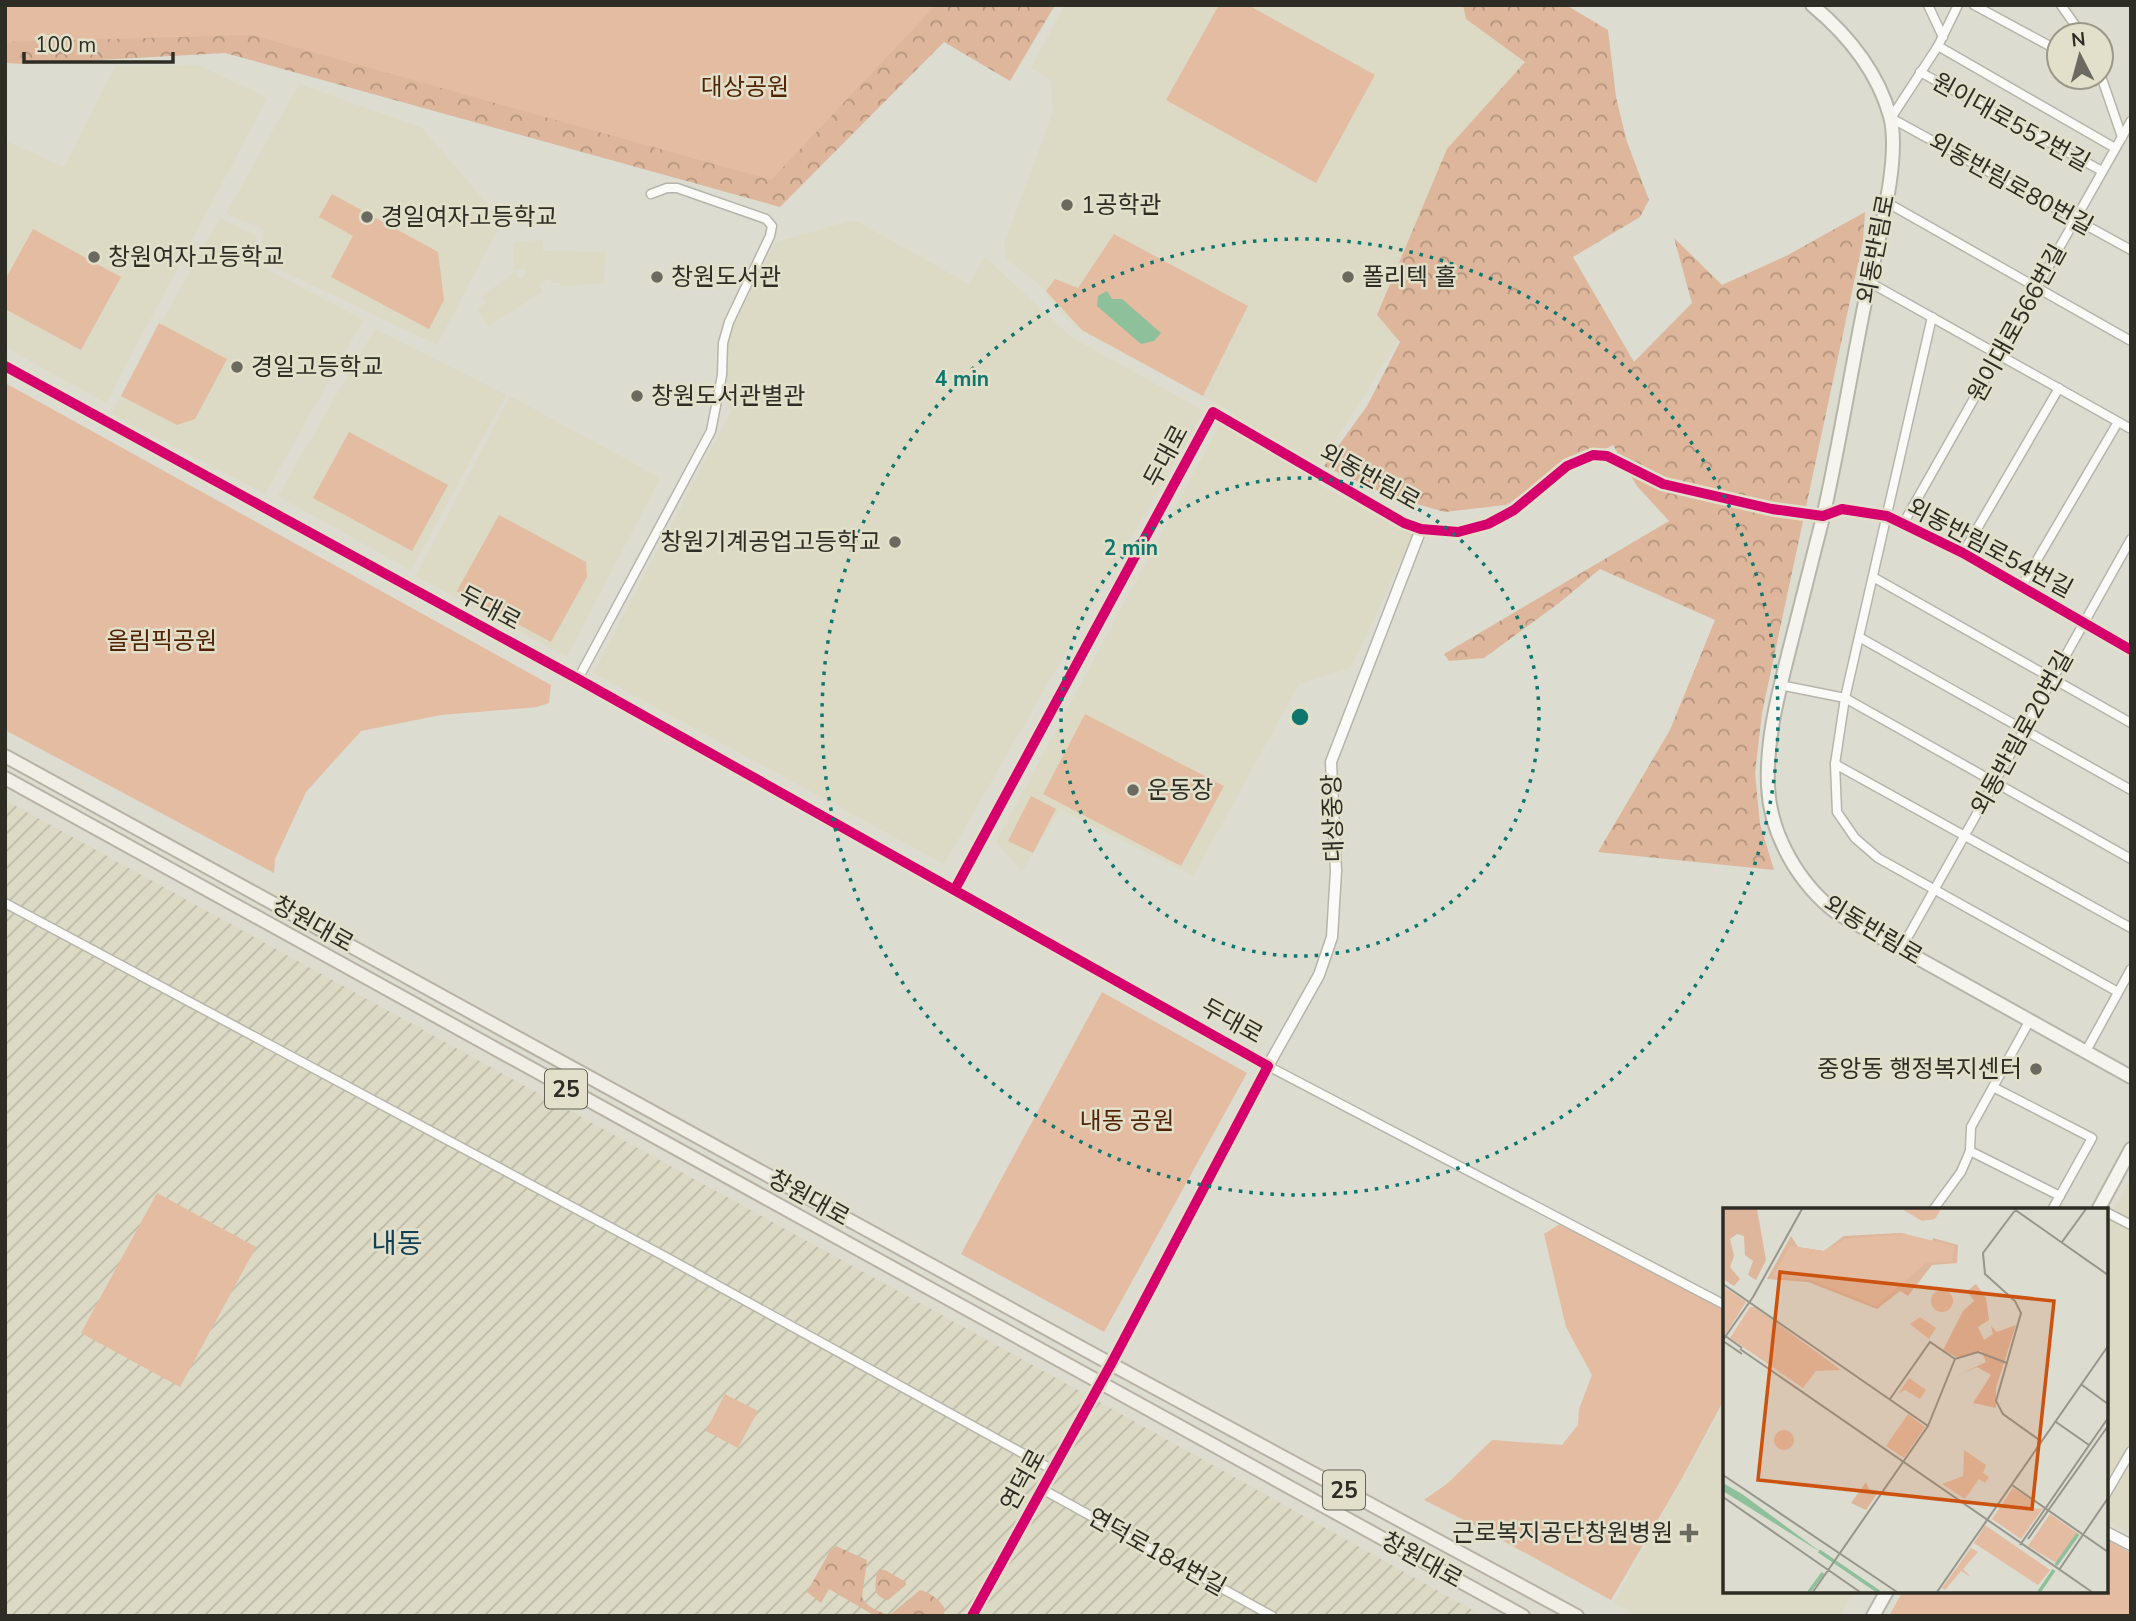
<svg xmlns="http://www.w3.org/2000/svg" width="2136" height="1621" viewBox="0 0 2136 1621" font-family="'Nunito Sans','Noto Sans KR',sans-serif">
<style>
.built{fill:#dcdac4}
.industrial{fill:url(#industrial-furrows)}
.forest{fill:url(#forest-crowns)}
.park{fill:#e3bca2}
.water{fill:#8dc09b}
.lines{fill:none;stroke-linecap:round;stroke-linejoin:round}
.minor-casing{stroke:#b6b5ab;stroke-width:11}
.tertiary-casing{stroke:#b6b5ab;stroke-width:13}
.secondary-casing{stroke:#b6b5ab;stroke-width:16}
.primary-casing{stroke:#b8b2a5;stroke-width:16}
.minor{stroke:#fafaf8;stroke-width:8}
.tertiary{stroke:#fafaf8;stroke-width:10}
.secondary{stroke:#f6f4ef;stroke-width:12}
.primary{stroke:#f1eee8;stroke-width:12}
.cycleway-casing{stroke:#e2e0ca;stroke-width:15}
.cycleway{stroke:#d6006c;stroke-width:10}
.ring{fill:none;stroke:#0f766e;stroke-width:3.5;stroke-dasharray:3.5 7}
.poi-dot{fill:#6b6a61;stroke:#e2e0ca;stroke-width:2.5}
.labels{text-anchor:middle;stroke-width:5;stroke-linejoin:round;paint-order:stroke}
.shield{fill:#e2e0ca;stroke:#646356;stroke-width:2}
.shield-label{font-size:23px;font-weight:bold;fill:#2e2d25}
.park-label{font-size:24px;fill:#522405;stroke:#e2e0ca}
.street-label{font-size:24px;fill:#2e2d25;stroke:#e2e0ca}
.poi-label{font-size:24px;fill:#2e2d25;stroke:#e2e0ca;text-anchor:start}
.quarter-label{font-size:28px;fill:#103e53;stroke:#e2e0ca}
.inset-river{fill:none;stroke:#8dc09b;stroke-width:3.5}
.inset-road{fill:none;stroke:#96968c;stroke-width:2}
.view{fill:#cc5210;fill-opacity:0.15;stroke:#cc5210;stroke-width:3.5}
.inset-edge{fill:none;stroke:#2e2d25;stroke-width:3.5}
.centre{fill:#0f766e;stroke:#e2e0ca;stroke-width:3.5}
.ring-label{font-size:21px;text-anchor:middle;font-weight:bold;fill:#0f766e;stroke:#e2e0ca;stroke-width:5;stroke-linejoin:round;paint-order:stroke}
</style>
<defs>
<pattern id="industrial-furrows" width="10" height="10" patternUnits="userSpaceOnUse" patternTransform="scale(1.75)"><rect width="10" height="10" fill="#dcdac4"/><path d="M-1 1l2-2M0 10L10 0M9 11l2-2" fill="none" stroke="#bdbba8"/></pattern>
<pattern id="forest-crowns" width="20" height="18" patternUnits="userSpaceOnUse" patternTransform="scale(1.75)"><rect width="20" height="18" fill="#ddb69b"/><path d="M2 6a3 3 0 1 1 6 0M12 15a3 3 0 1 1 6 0" fill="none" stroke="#b4947e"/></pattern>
</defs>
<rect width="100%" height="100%" fill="#dcdcd0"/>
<g class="built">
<path d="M1065 5H1468L1537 64 1401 336 1323 461 1318 485 1414 533 1351 667 1299 684 1193 876 1060 809 1022 871 996 842 1228 409 1080 330 1060 311 1042 287 1006 258 1004 244 1053 112 1051 80 1031 68Z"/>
<path d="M198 65 267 98 106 403 5 347V143L6 141 64 167 115 67Z"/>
<path d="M299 84 422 128 502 221 437 345 260 260 264 229 226 214Z"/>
<path d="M220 218 257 236 249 260 363 320 265 494 111 413Z"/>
<path d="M854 220 969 284 985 257 1071 337 1204 411 944 864 593 673 731 412 723 390 731 326 776 242Z"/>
<path d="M543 240V251L605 252 604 283 560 286V283H551V279L544 280 539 285 542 292 489 326 477 309 486 302 482 296 515 272 520 279 526 275 525 269H513L514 242Z"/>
<path d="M375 329 506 395 411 570 278 496Z"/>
<path d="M510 396 660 478 567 657 416 576Z"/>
<path d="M2131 1177V1534L2106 1519V1223Z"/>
<path d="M1725 1403V1591H1853L1840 1616H1639L1614 1602Z"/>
</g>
<path class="industrial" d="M5 800 1076 1389 1483 1616H5Z"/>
<g class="forest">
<path d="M5 5H1055L1010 81 944 42 780 207 225 53 27 64 5 63Z"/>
<path d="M1463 5H1566L1608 30 1616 97 1627 142 1649 200 1640 217 1573 257 1634 362 1692 303 1674 238 1722 285 1788 255 1865 212 1863 240 1762 713 1755 773 1760 824 1774 870 1598 852 1670 730 1715 620 1600 569 1559 603 1484 658 1449 661 1444 654 1669 521 1637 486 1613 445 1505 505 1445 512 1389 496 1324 466 1367 406 1400 342 1377 315 1447 149 1525 62 1466 19Z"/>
<path d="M836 1546 867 1560 862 1597C866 1606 882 1615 891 1614L920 1590C930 1592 940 1600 945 1609L943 1616H875L829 1589 821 1603 807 1592 830 1551Z"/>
<path d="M880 1570H885L906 1582V1585L888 1600C872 1596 875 1587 877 1572Z"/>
</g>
<g class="park">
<path d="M5 5H936L771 180 251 35 5 42Z"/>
<path d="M1219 5H1248L1375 75 1316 183 1166 100Z"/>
<path d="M332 194 438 252 444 300 429 329 331 277 353 236 319 217Z"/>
<path d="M33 229 121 277 81 350 5 309V280Z"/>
<path d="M1114 234 1248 306 1203 396 1082 330 1046 291 1055 279 1078 288Z"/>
<path d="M159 323 227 359 195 419 177 425 121 396Z"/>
<path d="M5 383 551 685 549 703 537 707 441 715 361 731 306 792 275 859 274 873 5 730Z"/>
<path d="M349 432 448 485 412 551 313 498Z"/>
<path d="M499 515 586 562 587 577 551 642 457 591Z"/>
<path d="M1085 714 1224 786 1181 866 1043 794Z"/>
<path d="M1031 796 1056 809 1033 853 1008 841Z"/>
<path d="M1102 992 1247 1073 1104 1332 961 1254Z"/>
<path d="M157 1193 256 1247 180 1387 81 1333Z"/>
<path d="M1563 1222 1725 1308V1398L1681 1480 1611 1600 1476 1526 1424 1500 1448 1483 1492 1440 1562 1445 1578 1425 1579 1409 1592 1375 1566 1327 1544 1234Z"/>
<path d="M725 1394 758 1411 738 1448 706 1431Z"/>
<path d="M2106 1539 2131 1553V1616H1889L1903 1591H2106Z"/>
</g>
<path class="water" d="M1107 291 1112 299H1122L1161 333 1154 341 1141 344 1097 306 1098 296Z"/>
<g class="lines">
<defs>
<g id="minor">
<path d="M1928 5 1943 37"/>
<path d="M1958 5 1938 46 1891 118 2131 250"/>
<path d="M1974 5 2059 51"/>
<path d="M2061 5 2082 35"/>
<path d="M1938 46 2115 148"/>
<path d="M1920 72 2102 171"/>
<path d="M2101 76 2122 137"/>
<path d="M1886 202 2131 341"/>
<path d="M1869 282 2131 429"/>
<path d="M1932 317 1845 698 1835 764 1837 812 1855 838 1878 858 2118 992"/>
<path d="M1823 516 1842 509 1887 516 1963 553 2131 650"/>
<path d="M1903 524 2131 121"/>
<path d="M1963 553 2059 388"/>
<path d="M1873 577 2131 723"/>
<path d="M2021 587 2118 422"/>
<path d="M1859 637 2131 790"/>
<path d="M578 679 711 431 722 375 723 343 729 322 770 236 772 226 766 219 677 188H667L651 194"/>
<path d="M1780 685 1845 698 2131 859"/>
<path d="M1835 764 2131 928"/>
<path d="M5 903 664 1256 1053 1470"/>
<path d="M1901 949 2131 539"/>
<path d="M2086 1051 2131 969"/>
<path d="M1268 1066 1725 1305"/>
<path d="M1993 1087 2092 1138 2052 1210"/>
<path d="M1970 1151 2060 1196"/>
<path d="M1933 1210 1961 1172 1970 1151 1971 1127 2030 1020"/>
<path d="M2106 1212 2131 1225"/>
<path d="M1042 1489 1272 1616"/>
<path d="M2106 1494 2131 1451"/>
</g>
<g id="tertiary">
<path d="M5 366 578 679 1268 1066 1111 1364 972 1616"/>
<path d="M955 889 1213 412 1404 523C1467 545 1501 521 1548 482 1561 471 1576 458 1593 455 1612 451 1643 476 1661 483 1675 489 1693 491 1708 495 1746 503 1784 511 1823 516"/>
<path d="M1268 1066 1319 975 1332 937 1336 871 1331 762 1421 529"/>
<path d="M2106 1532 2131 1545"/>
</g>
<g id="secondary">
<path d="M1812 5C1848 35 1877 70 1890 116 1901 157 1879 236 1870 278 1853 357 1841 438 1823 517 1812 562 1800 606 1789 651 1778 695 1766 740 1768 786 1770 835 1799 884 1837 913L2131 1077"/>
<path d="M2098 1210 2131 1149"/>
<path d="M1873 1616 1887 1591"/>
</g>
<g id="primary">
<path d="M5 756 1111 1364 1577 1616"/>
<path d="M5 778 1523 1616"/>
</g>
</defs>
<use href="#minor" class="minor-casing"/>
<use href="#tertiary" class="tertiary-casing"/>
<use href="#secondary" class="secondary-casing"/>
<use href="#primary" class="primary-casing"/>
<use href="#minor" class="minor"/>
<use href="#tertiary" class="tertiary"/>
<use href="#secondary" class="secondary"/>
<use href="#primary" class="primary"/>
<defs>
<g id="cycleway">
<path d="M5 366 578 679 1268 1066 1111 1364 972 1616"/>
<path d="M955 889 1213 412 1404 523 1421 529 1458 532 1488 524 1514 510 1567 466 1593 455 1607 456 1663 484 1772 509 1823 516 1842 509 1887 516 1963 553 2131 650"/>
</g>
</defs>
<use href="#cycleway" class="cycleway-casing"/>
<use href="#cycleway" class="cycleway"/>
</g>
<g class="ring">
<circle cx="1300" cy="717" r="239"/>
<circle cx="1300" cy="717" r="478"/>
</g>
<g class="poi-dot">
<circle cx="1067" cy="205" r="7"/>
<circle cx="367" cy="217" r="7"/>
<circle cx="94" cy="257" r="7"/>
<circle cx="657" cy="277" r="7"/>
<circle cx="1348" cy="277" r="7"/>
<circle cx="237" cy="367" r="7"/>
<circle cx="637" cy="396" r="7"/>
<circle cx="895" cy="542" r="7"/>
<circle cx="1133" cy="790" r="7"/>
<circle cx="2036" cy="1069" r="7"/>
<path d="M1685.5 1522.5h7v7h7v7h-7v7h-7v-7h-7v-7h7z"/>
</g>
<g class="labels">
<g class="shield">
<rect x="545" y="1069.5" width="42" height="39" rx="5"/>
<rect x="1323" y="1470.5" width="42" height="39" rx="5"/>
</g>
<g class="shield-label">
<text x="566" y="1097">25</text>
<text x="1344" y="1498">25</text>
</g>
<g class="park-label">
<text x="745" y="95">대상공원</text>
<text x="162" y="649">올림픽공원</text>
<text x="1127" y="1129">내동 공원</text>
</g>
<g class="street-label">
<text transform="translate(2011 122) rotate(29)" y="8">원이대로552번길</text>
<text transform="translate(2011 184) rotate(29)" y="8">외동반림로80번길</text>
<text transform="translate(1876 249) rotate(-79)" y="8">외동반림로</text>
<text transform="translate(2017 323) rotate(-61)" y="8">원이대로566번길</text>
<text transform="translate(1166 456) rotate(-62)" y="8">두대로</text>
<text transform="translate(1370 477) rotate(29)" y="8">외동반림로</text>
<text transform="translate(1990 548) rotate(28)" y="8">외동반림로54번길</text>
<text transform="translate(490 608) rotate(28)" y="8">두대로</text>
<text transform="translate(2022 733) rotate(-61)" y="8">외동반림로20번길</text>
<text transform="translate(1333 818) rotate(-92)" y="8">대상중앙</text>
<text transform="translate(313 924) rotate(29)" y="8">창원대로</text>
<text transform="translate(1873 930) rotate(31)" y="8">외동반림로</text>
<text transform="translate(1232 1021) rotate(29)" y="8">두대로</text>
<text transform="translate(809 1198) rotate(29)" y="8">창원대로</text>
<text transform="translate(1023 1480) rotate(-61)" y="8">연덕로</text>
<text transform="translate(1157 1552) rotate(29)" y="8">연덕로184번길</text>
<text transform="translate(1422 1560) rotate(29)" y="8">창원대로</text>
</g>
<g class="poi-label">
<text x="1081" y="213">1공학관</text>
<text x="381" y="225">경일여자고등학교</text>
<text x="108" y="265">창원여자고등학교</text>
<text x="671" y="285">창원도서관</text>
<text x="1362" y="285">폴리텍 홀</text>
<text x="251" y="375">경일고등학교</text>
<text x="651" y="404">창원도서관별관</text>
<text x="881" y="550" text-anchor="end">창원기계공업고등학교</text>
<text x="1147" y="798">운동장</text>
<text x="2022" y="1077" text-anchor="end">중앙동 행정복지센터</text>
<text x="1673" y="1541" text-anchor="end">근로복지공단창원병원</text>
</g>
<g class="quarter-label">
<text x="397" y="1253">내동</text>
</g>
</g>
<g transform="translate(1723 1208)">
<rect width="385" height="385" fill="#dcdcd0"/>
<path d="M248 340 255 344 240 361 248 369 238 363 222 382 219 380Z" fill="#e3bca2"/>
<path d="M0 1H34L43 52 33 72 25 67 30 53 22 47 21 28 14 26 7 31 11 48 7 59 17 71 11 78 0 71ZM178 25 184 26 182 34 207 40 210 30 235 37 234 55 209 57 185 88 177 83 154 101 85 74 44 71 68 28 75 39 101 43 121 28ZM253 76 263 90 266 112 255 119 261 132 270 126 268 118 274 124 293 117 273 180V200L250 195 268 167 254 159 233 168 263 154 258 143 235 150 220 142 240 103 251 93 244 83ZM143 274 146 281 156 283 143 302 128 295Z" fill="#ddb69b"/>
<path d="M179 1H218L212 11 199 13ZM182 26 232 38 229 53 203 55 153 98 89 72 49 69 67 38 101 43 122 31ZM0 78 23 94 3 126H0ZM208 93a11 11 0 1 1 22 0a11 11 0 1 1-22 0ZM27 99H32L118 162 93 163 80 180 7 130ZM197 109 213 120 206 131 187 116ZM186 170 203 182 197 191 182 182 175 186ZM185 206 202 219 181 250 163 238ZM51 232a10 10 0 1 1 20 0a10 10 0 1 1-20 0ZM241 242 263 257 260 265 266 269 262 275 256 271 242 291 219 276 240 268ZM290 280 311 293 308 298 313 301 320 300 298 331 269 311ZM327 306 356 326 335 356 305 338ZM262 317 327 362 315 377 251 335Z" fill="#e3bca2"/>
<path d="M0 275 19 286 99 345 0 283Z" fill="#8dc09b"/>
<path class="inset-river" d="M96 343 156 384M333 357 355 326M86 384 100 365M316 384 331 362"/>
<path class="inset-road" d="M291 1 385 67M293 1 260 45 262 66 292 93 298 105 273 193 280 206 319 234M339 34 363 1M0 76 205 218 90 384M1 127 19 140M0 132 30 89 79 1M0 133 19 146M17 141 369 384M359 177 385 196M167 191 207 134 232 151 255 144 284 155M333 214 366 237M205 218 232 151M0 267 174 384M289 277 385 344M0 289 137 384M305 331 385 218M297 337 385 210M336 362 385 290M214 384 385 138"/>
<path class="view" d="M57 64 331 93 309 301 35 272Z"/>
<rect width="385" height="385" class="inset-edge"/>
</g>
<circle cx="1300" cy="717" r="10" class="centre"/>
<g class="ring-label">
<text x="962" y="386">4 min</text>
<text x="1131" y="555">2 min</text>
</g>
<rect width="2136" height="1621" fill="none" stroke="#2e2d25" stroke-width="14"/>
<g transform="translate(2080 56) rotate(354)"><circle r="33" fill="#e2e0ca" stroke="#9a9888" stroke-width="2"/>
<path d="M0-5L12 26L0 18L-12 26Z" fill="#6b6a61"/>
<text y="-10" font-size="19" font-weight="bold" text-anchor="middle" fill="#2e2d25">N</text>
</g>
<path d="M24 52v10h149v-10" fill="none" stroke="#2e2d25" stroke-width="3.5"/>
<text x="35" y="52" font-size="21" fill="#2e2d25" stroke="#e2e0ca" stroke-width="5" paint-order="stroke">100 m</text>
</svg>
